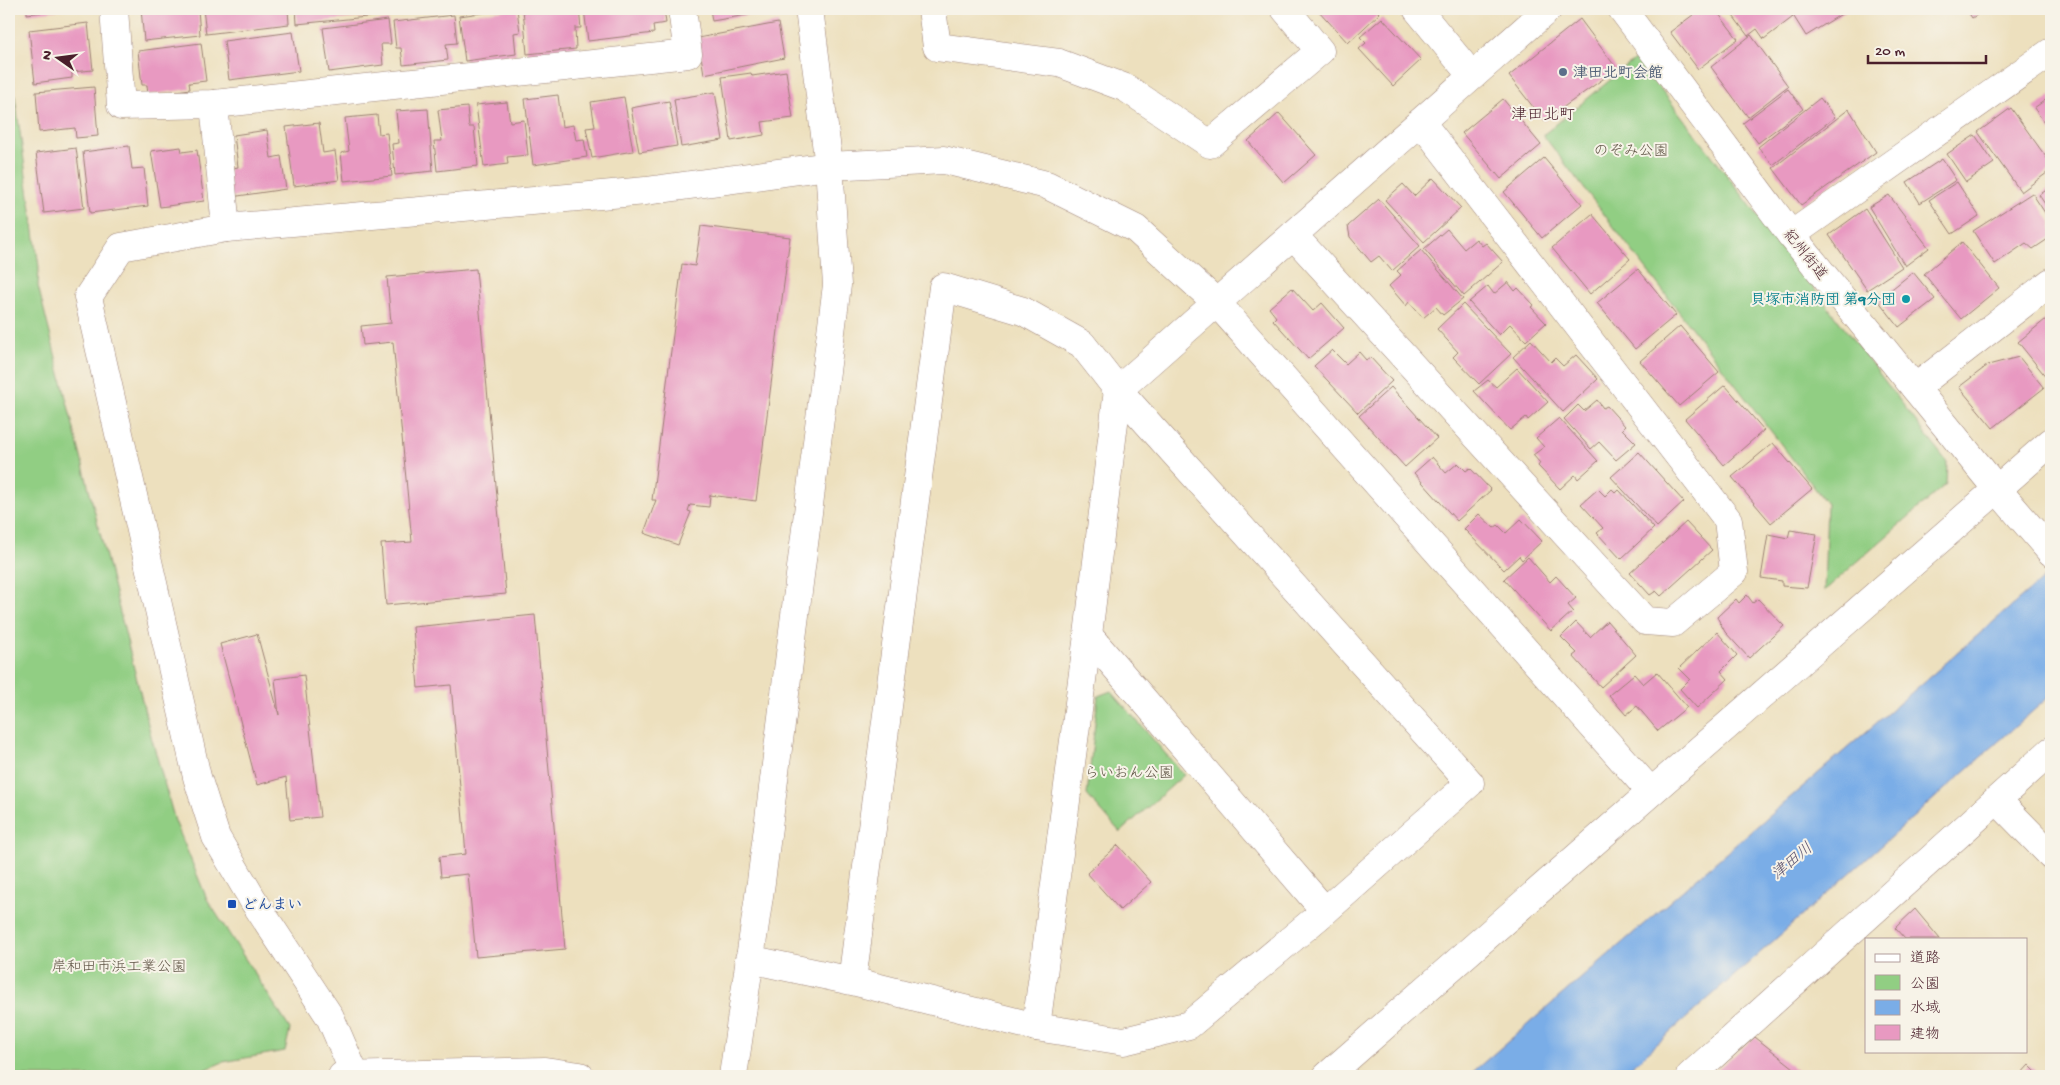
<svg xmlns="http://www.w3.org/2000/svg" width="2060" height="1085" viewBox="0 0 2060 1085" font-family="'Gochi Hand','Klee One',sans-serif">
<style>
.green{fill:#91ce83;stroke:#6e7657}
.water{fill:#7aade7;stroke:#626689}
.building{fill:#e899c1}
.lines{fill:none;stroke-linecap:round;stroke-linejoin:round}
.minor-casing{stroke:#9c8074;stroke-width:29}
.minor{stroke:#fff;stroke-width:28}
.service-dot{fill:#5c6f8a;stroke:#f7f3e8;stroke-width:2}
.culture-dot{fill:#0f9aa8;stroke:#f7f3e8;stroke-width:2}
.transit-dot{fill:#1a4fb4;stroke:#f7f3e8;stroke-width:2}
.labels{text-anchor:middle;stroke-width:4;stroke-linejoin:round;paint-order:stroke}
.service-label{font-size:15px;font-weight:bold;fill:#4e5e75;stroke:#f7f3e8;text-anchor:start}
.park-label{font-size:15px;fill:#5f5445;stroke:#f7f3e8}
.street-label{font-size:15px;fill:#4a1f2b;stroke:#f7f3e8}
.culture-label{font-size:15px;font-weight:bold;fill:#0d838f;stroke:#f7f3e8;text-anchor:end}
.transit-label{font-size:15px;font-weight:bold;fill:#164399;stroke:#f7f3e8;text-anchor:start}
.neighbourhood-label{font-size:16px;fill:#4a1f2b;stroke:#f7f3e8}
.water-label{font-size:16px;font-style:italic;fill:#5b516d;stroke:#f7f3e8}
</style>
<rect width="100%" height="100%" fill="#f7f3e8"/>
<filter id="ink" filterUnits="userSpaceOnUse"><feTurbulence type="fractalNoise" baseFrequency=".02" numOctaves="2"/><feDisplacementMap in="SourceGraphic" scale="10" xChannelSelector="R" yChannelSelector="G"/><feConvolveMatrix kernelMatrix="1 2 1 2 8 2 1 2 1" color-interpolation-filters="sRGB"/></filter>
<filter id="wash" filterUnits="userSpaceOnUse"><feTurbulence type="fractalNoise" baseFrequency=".0096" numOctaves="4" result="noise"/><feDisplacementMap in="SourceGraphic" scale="20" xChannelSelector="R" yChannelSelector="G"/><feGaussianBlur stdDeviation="1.12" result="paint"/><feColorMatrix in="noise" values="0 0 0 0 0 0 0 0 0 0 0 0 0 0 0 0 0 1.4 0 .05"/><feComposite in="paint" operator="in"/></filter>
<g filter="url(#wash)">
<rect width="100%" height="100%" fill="#ede0be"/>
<g class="green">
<path d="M9 54 39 267 38 286 151 736 175 821 207 899 290 1029 285 1051 223 1062 190 1076H9Z"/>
<path d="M1637 58 1947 462 1946 484 1824 591 1827 504 1543 135Z"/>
<path d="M1111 691 1184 775 1120 832 1087 795 1098 696Z"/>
</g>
<path class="water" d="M2051 572V695L1621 1076H1468Z"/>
<g id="blocks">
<g class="building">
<path d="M27 9H58V10L27 14Z"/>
<path d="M141 9H198L200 35 144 41Z"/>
<path d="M203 9H288L289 24 206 34Z"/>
<path d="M296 9H387V15L297 24Z"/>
<path d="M395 9H423V10L396 13Z"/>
<path d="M511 9H517L520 32 514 33 516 54 465 61 459 16Z"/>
<path d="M523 9H579L581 28H575L576 49 527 54Z"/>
<path d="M584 9H664L666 23 653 25 654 33 588 41Z"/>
<path d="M710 9H775L776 10 712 21Z"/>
<path d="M1317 9H1376L1380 13 1348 43Z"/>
<path d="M1701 9H1715L1738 39 1698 69 1670 32Z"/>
<path d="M1728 9H1786L1793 17 1764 39 1757 29 1748 36Z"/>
<path d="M1789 9H1847L1848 10 1806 36Z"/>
<path d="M1966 9H1986L1972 18Z"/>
<path d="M454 15 457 43 446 44 448 60 403 65 401 48H396L393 22Z"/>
<path d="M1382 18 1421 60 1393 86 1359 49 1366 43 1360 37Z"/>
<path d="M1580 19 1617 69 1544 121 1509 76Z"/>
<path d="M388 20 391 44H381L383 65 329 72 323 28Z"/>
<path d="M88 23 93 70 72 72V78L35 83 29 30Z"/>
<path d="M778 23 784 58 704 74 698 38Z"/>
<path d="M293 32 299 71 229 80 224 41Z"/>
<path d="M1751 35 1788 86 1748 117 1711 67Z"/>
<path d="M201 43 206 81 189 83 190 89 148 95 147 85H142L138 51Z"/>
<path d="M786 71 793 118 762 122 764 135 731 141 722 77 751 73 752 76Z"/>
<path d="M94 87 98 136 76 138 75 128 39 132 36 92Z"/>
<path d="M1788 89 1803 109 1758 143 1743 123Z"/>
<path d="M715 92 723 140 681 147 674 99Z"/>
<path d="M558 95 562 127 573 125 576 140 584 139 587 157 533 165 525 99Z"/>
<path d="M2051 96V132L2034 108Z"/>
<path d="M624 97 633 151 592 158 586 128 595 127 591 102Z"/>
<path d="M1820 98 1835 117 1773 165 1758 147Z"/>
<path d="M1503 99 1541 145 1501 179 1462 133Z"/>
<path d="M669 101 677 146 639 152 631 108Z"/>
<path d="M507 102 510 122 524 120 528 155 507 157 508 164 484 167 476 105Z"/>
<path d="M467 107 469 127H474L478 166 437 171 434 141H442L438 110Z"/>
<path d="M2011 108 2051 164V170L2021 192 1978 132Z"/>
<path d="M428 109 433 171 395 175 392 144 399 143 396 111Z"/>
<path d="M1849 109 1876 152 1801 205 1773 168Z"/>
<path d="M1279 113 1316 155 1284 183 1248 141Z"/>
<path d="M377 115 379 134 387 133 392 176 344 181 341 153 349 151 345 118Z"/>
<path d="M319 123 323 153 335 151 339 180 294 186 286 127Z"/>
<path d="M267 130 271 158 281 156 286 189 231 197 228 169 238 167 234 135Z"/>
<path d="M1975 135 1994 163 1966 182 1947 154Z"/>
<path d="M129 146 132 169 144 168 148 206 90 213 83 152Z"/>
<path d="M181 147 182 152 197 150 204 201 160 207 151 151Z"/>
<path d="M76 148 84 208 44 213 36 153Z"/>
<path d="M1544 158 1582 204 1542 238 1504 192Z"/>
<path d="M1942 159 1956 180 1920 203 1907 182Z"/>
<path d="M1433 178 1461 208 1424 242 1385 200 1403 184 1414 196Z"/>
<path d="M1957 182 1979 216 1952 234 1929 200Z"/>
<path d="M2051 187V213L2039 195Z"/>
<path d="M2032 193 2051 222V237L2033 249 2026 243 1995 264 1973 231Z"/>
<path d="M1889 195 1929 248 1905 266 1869 207Z"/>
<path d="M1379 199 1420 246 1392 271 1379 256 1371 262 1350 237 1348 226Z"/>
<path d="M1865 209 1902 267 1867 290 1829 235Z"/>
<path d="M1592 214 1630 259 1590 294 1552 248Z"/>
<path d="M701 226 790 237 756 501 710 495 709 507 690 505 688 511 691 512 678 545 644 533 656 500H652L682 264 695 266Z"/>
<path d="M1447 229 1464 249 1476 239 1482 246 1486 243 1503 262 1464 296 1424 249Z"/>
<path d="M1962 242 1999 288 1961 319 1924 274Z"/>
<path d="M1421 250 1463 299 1443 315 1436 307 1423 318 1409 302 1406 306 1389 286 1401 275 1397 271Z"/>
<path d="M476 269 506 594 386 605 381 544 412 542 393 342 363 345 361 326 391 323 387 277Z"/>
<path d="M1638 269 1676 315 1635 349 1597 303Z"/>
<path d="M1913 272 1935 299 1899 327 1878 300Z"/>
<path d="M1508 282 1515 291 1518 288 1534 305 1531 307 1546 323 1526 341 1510 324 1499 335 1469 302 1488 286 1494 294Z"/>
<path d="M1292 288 1313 311 1322 303 1344 328 1308 359 1273 320 1276 317 1269 308Z"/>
<path d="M1463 304 1511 354 1479 384 1453 357 1458 352 1437 329Z"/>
<path d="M2051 315V383L2018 342Z"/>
<path d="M1680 326 1719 372 1679 406 1640 361Z"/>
<path d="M1531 340 1551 362 1555 358 1563 366 1576 355 1598 379 1563 412 1513 357Z"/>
<path d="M1332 350 1346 364 1359 352 1366 360 1370 357 1392 381 1358 413 1314 366Z"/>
<path d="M2019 357 2044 388 1993 428 1959 387 1988 365Z"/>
<path d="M1517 368 1548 402 1528 420 1526 417 1510 430 1474 391 1488 380 1496 387Z"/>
<path d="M1725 385 1764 430 1724 465 1685 419Z"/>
<path d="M1391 387 1437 438 1405 467 1359 416Z"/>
<path d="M1597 400 1603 408 1607 406 1625 426 1622 429 1636 443 1616 460 1599 442 1591 449 1564 419 1578 405 1584 411Z"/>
<path d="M1559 418 1598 461 1578 479 1575 475 1560 489 1538 466 1540 463 1533 455 1544 447 1536 438Z"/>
<path d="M1773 443 1812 489 1771 523 1732 477Z"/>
<path d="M1639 452 1684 502 1657 527 1611 477Z"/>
<path d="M1432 457 1446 473 1458 463 1466 471 1470 468 1491 490 1457 521 1414 473Z"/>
<path d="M1598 489 1605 496 1612 489 1616 493 1619 490 1654 528 1621 559 1597 533 1603 528 1581 504Z"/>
<path d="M1479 514 1494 528 1498 525 1506 533 1521 519 1542 541 1522 560 1519 556 1504 570 1464 529Z"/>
<path d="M1686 522 1712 550 1661 596 1656 591 1650 595 1630 573Z"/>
<path d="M1790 530 1817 534 1807 588 1782 586V581L1761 578 1768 534 1788 538Z"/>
<path d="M1528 557 1550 582 1556 576 1576 598 1568 605 1573 611 1551 631 1504 579Z"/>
<path d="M1747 595 1753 603 1758 599 1784 626 1749 658 1725 632 1717 617 1736 599 1739 603Z"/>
<path d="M535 615 565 949 476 957 468 874 441 877 439 857 466 854 451 685 418 688 413 627Z"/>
<path d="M1607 621 1636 655 1601 687 1573 656 1577 653 1561 637 1576 622 1590 637Z"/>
<path d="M1717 632 1737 655 1721 671 1728 679 1697 708 1680 689 1690 679 1679 668Z"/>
<path d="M257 634 279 715 275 679 304 675 320 817 290 820 286 777 257 785 220 644Z"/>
<path d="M1657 672 1687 707 1658 731 1637 706 1626 715 1609 695 1634 674 1643 684Z"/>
<path d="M1118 845 1151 882 1120 910 1087 873Z"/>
<path d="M1915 909 1940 939H1905L1895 928Z"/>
<path d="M1755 1037 1804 1076H1711Z"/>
<path d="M2029 1065 2040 1076H2019Z"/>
</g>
</g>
</g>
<g filter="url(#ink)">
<use href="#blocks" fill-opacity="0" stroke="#9c8074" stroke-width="1"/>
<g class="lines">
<defs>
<g id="minor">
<path d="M114 9 121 106 214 104 688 54 682 9"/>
<path d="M932 9 937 47 1059 63 1126 88 1210 144 1320 51 1285 9"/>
<path d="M1417 9 1472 76"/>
<path d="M1622 9 1791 235 1996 488 2051 552"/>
<path d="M214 104 226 228"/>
<path d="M1293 235 1645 621 1673 623 1734 572 1728 520 1421 122"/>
<path d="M1791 235 2051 52"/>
<path d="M1915 388 2051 282"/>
<path d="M1088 635 1325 911"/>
<path d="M1997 800 2051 855"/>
<path d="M749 959 852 981 1036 1027 1124 1041 1189 1025 1325 911 1470 783 1118 390 1082 344 1023 311 943 287 852 981"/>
<path d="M1036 1027 1088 635 1118 390 1548 9"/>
<path d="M355 1075 330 1017 253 900 216 837 197 777 88 297 121 247 226 228 646 191 829 166 944 160 1047 185 1136 229 1217 303 1651 792"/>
<path d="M342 1076 545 1071 580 1076"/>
<path d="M733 1076 761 882 837 285 829 166 809 9"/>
<path d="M1327 1076 2051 442"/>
<path d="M1690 1076 2051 751"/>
</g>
</defs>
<use href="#minor" class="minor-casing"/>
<use href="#minor" class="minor"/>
</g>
</g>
<circle class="service-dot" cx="1563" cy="72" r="5"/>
<circle class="culture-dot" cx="1906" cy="299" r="5"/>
<rect class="transit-dot" x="227" y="899" width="10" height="10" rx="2.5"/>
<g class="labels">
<g class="service-label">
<text x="1573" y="77">津田北町会館</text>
</g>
<g class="park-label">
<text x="1631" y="155">のぞみ公園</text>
<text x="1129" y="777">らいおん公園</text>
<text x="119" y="971">岸和田市浜工業公園</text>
</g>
<g class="street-label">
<text transform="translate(1806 254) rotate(51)" y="5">紀州街道</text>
</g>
<g class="culture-label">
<text x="1896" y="304">貝塚市消防団 第9分団</text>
</g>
<g class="transit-label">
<text x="242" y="909">どんまい</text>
</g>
<g class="neighbourhood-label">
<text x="1543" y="119">津田北町</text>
</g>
<g class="water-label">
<text transform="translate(1791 860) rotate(-40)" y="6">津田川</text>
</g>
</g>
<rect width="2060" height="1085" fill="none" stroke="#f7f3e8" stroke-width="30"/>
<rect x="1865" y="938" width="162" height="115" fill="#f7f3e8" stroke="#b29e9c"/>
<rect x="1875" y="954" width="25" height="8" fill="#ffffff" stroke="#b29e9c"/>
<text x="1910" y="962" font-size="15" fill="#4a1f2b">道路</text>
<rect x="1875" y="975" width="25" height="15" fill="#91ce83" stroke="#b29e9c"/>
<text x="1910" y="988" font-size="15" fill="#4a1f2b">公園</text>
<rect x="1875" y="1000" width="25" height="15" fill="#7aade7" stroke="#b29e9c"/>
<text x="1910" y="1012" font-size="15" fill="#4a1f2b">水域</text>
<rect x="1875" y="1025" width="25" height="15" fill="#e899c1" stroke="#b29e9c"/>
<text x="1910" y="1038" font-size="15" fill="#4a1f2b">建物</text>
<g transform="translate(58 58) rotate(284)" stroke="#f7f3e8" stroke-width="4" paint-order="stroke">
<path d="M0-4L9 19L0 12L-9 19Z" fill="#4a1f2b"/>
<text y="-8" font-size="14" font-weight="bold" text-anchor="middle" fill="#4a1f2b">N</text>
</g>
<path d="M1868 55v8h118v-8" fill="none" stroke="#4a1f2b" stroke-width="2.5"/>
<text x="1875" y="55" font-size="15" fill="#4a1f2b" stroke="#f7f3e8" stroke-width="4" paint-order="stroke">20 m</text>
</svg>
